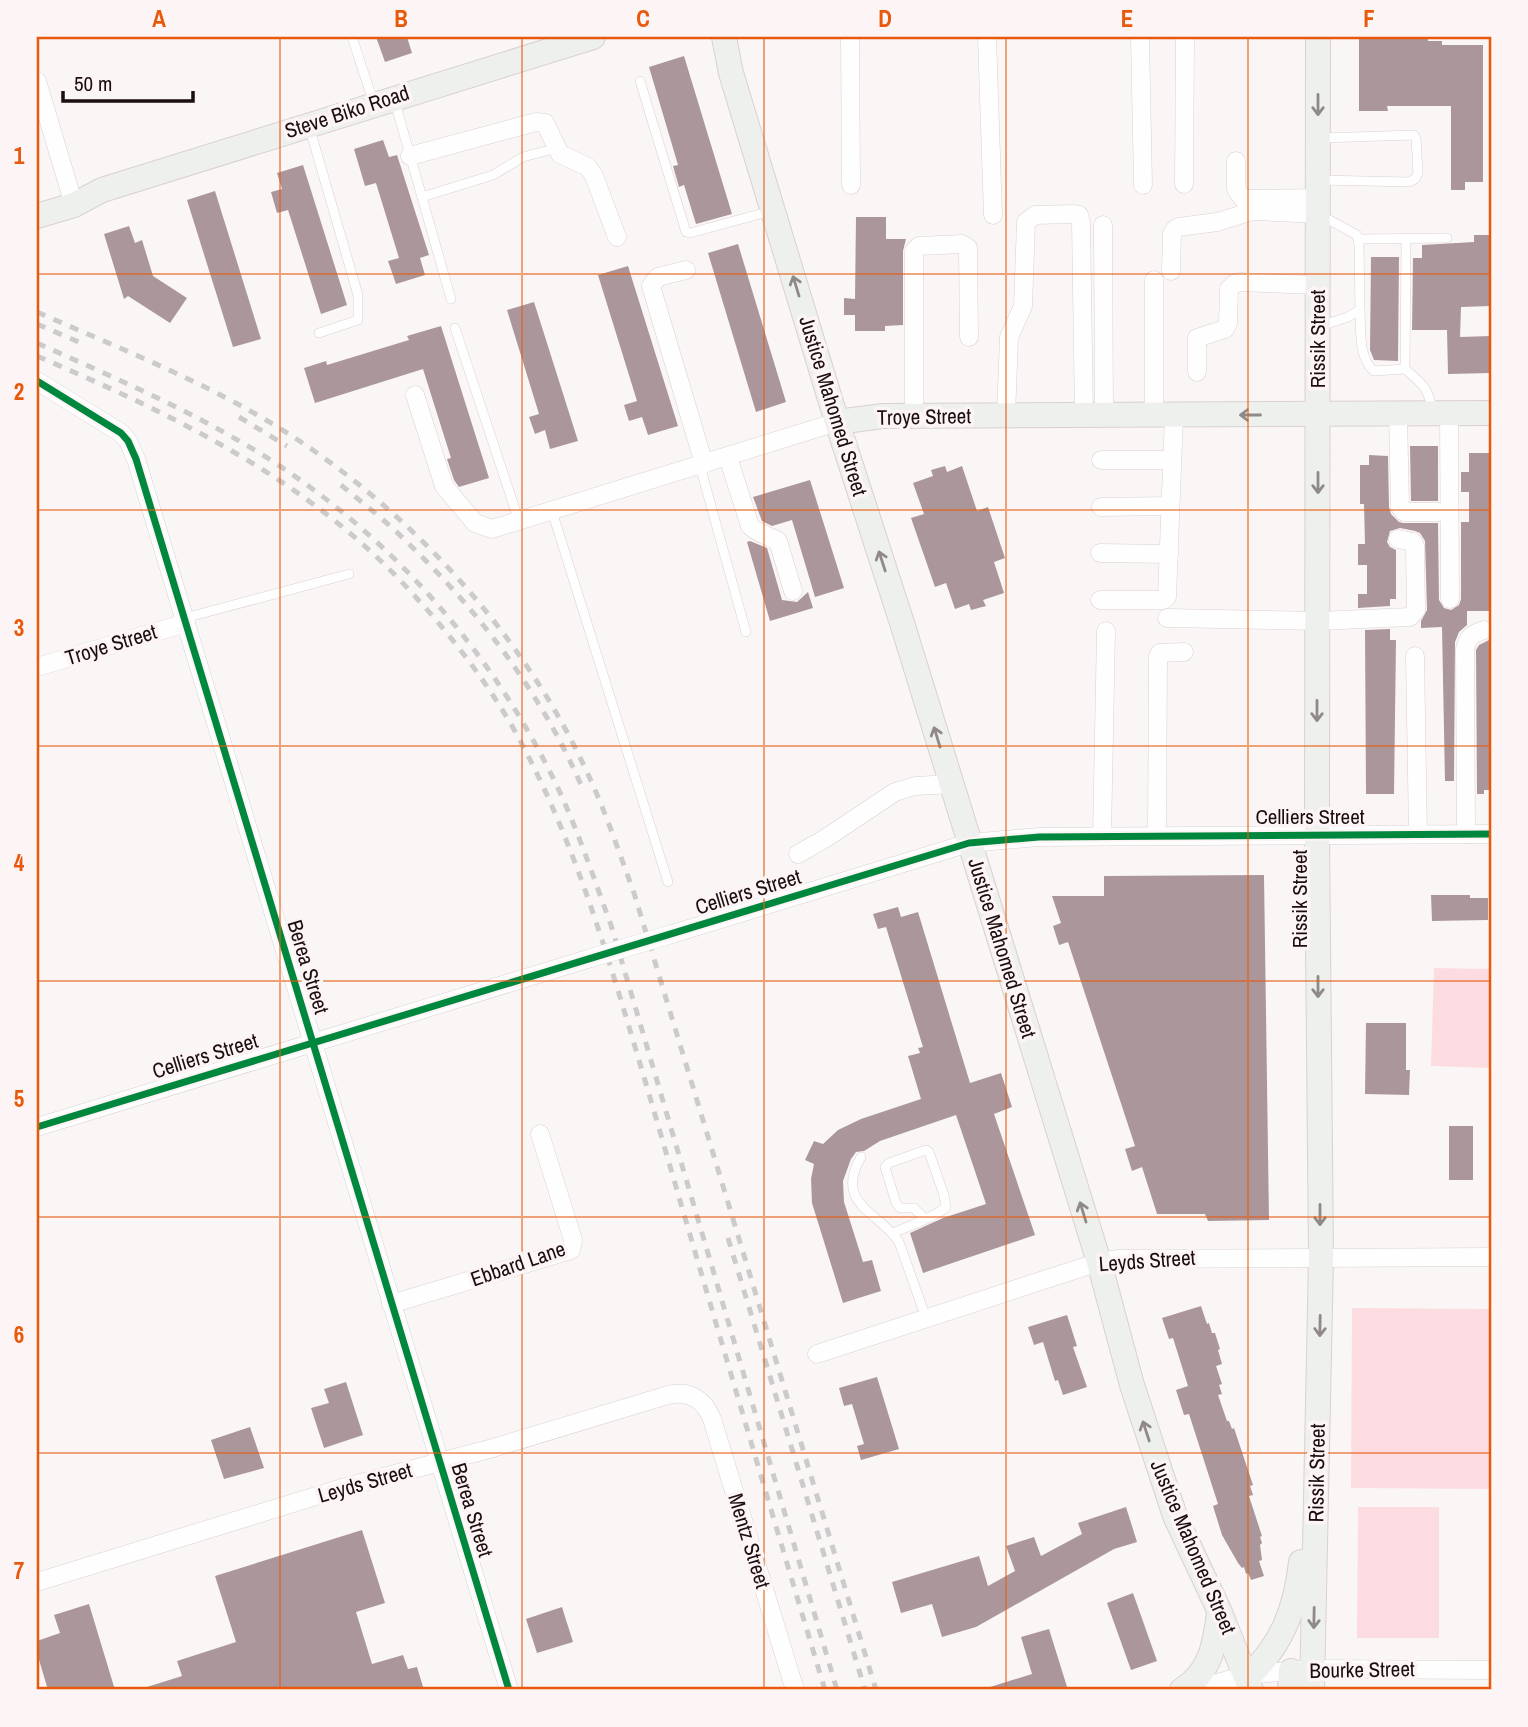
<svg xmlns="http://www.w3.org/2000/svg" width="1528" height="1727" viewBox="0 0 1528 1727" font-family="'Archivo Narrow',sans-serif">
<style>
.green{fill:#fddce1}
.building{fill:#ab979b}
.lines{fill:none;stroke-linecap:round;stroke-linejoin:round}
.service-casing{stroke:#dad0d1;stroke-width:10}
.minor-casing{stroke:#dad0d1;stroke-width:19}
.secondary-casing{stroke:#dad0d1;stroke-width:26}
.service{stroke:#fefefe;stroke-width:9}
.minor{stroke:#fefefe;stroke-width:18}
.secondary{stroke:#edf0ec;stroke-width:24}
.rail{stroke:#cccbcb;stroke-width:5;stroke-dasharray:9 9;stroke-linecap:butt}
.minor-bridge-casing{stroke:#dad0d1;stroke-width:19;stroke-linecap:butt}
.minor-bridge{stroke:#fefefe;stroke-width:18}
.cycleway-casing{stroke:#fdf4f5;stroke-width:11}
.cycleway{stroke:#00873e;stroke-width:7}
.oneway{stroke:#8f8a89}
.grid{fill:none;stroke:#e8590c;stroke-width:2;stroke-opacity:0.55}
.labels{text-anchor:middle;stroke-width:7;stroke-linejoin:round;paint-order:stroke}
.street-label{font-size:21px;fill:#1c0e10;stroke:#fdf4f5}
.neatline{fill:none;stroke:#e8590c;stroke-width:2.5}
.grid-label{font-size:23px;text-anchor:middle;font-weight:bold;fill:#e8590c}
</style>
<rect width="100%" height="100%" fill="#fbf6f6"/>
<g class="green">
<path d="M1434 968 1491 969V1068L1431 1066Z"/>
<path d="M1352 1308 1491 1309V1489L1351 1488Z"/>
<path d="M1358 1507H1439V1638H1357Z"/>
</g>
<g class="building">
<path d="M376 37H407L412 53 385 62Z"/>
<path d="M1359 37H1428V41H1442V45H1483V182H1465V190H1451V106H1387L1388 111H1359Z"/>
<path d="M684 56 732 214 696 224 684 185 679 187 673 166 678 165 649 67Z"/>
<path d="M383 140 389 157 397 155 429 255 420 258 425 275 396 284 388 261 399 258 376 183 365 186 354 149Z"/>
<path d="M303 165 347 305 321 314 288 210 277 213 271 192 282 189 277 173Z"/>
<path d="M215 191 261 339 233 347 187 200Z"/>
<path d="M856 217H886V239H906L903 251V325L885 326V331H855V315H844V298L855 299Z"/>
<path d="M129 226 135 243 142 240 153 276 187 298 170 323 128 296 124 299 104 234Z"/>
<path d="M1474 235H1490L1491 306 1461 307 1460 337 1491 336V373L1448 374 1447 330H1412L1413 258H1422V245L1474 242Z"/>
<path d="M738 244 786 402 756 412 708 253Z"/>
<path d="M1371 257H1399L1398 361 1374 360 1370 350Z"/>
<path d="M628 266 678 426 648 435 642 417 629 421 624 405 637 401 598 275Z"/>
<path d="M534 302 578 441 550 449 545 430 535 434 529 417 539 414 507 310Z"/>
<path d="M441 326 489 478 459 487 454 480 447 459 451 458 423 369 315 403 304 368 326 361 327 365 409 340 407 336Z"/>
<path d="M1410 446H1438V501H1411Z"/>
<path d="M1469 453H1491V611H1467V625L1459 632 1455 642 1454 781H1445L1442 627 1421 628V621L1427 610 1425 541 1420 533 1415 531 1400 528 1390 531 1387 542 1390 547 1396 550V599H1390V606L1358 608V594H1367V565H1358V544H1365L1364 504H1360V465H1369V455L1388 456 1389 507 1391 514 1399 522 1403 523H1438L1439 600 1444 608 1451 610 1459 605 1461 599V522H1469V492H1461V472H1469Z"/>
<path d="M945 466 947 472 962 466 977 511 988 507 1005 558 994 562 1004 593 983 600 986 606 971 610 969 604 955 609 946 583 935 587 911 518 924 514 913 483 933 476 931 470Z"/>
<path d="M810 480 844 588 815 597 792 520 772 526 762 521 753 497Z"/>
<path d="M750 541 767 548 782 600 797 602 808 592 813 608 770 621 747 542Z"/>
<path d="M1390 629V640H1396L1394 794H1366L1365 630Z"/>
<path d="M1491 639V790H1484V794H1477L1476 650 1479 645Z"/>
<path d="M1264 875 1269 1220 1208 1221 1205 1214H1157L1142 1167 1132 1171 1125 1149 1135 1146 1068 942 1059 945 1053 926 1061 923 1052 896H1104V876Z"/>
<path d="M1431 895H1470V898H1488V920L1432 921Z"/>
<path d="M898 907 901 917 918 912 970 1083 1001 1073 1012 1107 994 1114 1035 1235 923 1273 910 1233 943 1218 986 1204 956 1115 880 1141 864 1151 856 1152 851 1159 843 1181 844 1202 863 1262 872 1260 881 1291 843 1303 812 1203 811 1179 814 1164 805 1160 814 1141 823 1144 838 1130 861 1119 921 1099 908 1056 920 1053 918 1048 923 1047 886 927 878 929 873 914Z"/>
<path d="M1366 1023H1406V1070H1410L1409 1095 1365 1094Z"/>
<rect x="1449" y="1126" width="24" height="54"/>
<path d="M1201 1306 1207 1324 1209 1323 1212 1333H1215L1220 1349 1218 1350 1222 1364 1216 1366 1222 1384 1219 1385 1222 1394 1218 1395 1227 1421H1229L1232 1429 1234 1428 1253 1485 1250 1486 1253 1495 1249 1496 1262 1536 1260 1537 1262 1543 1260 1545 1262 1560 1259 1561 1264 1576 1251 1580 1248 1573 1246 1574 1244 1567 1242 1568 1238 1563 1222 1535 1213 1506 1218 1504 1189 1414 1184 1415 1176 1390 1188 1386 1173 1338 1169 1339 1162 1318Z"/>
<path d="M1067 1315 1077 1346 1073 1347 1087 1387 1063 1395 1058 1380 1055 1381 1043 1342 1034 1345 1028 1327Z"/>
<path d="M877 1377 899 1449 861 1460 857 1446 864 1444 852 1404 844 1406 839 1388Z"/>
<path d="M346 1382 363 1435 324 1448 311 1408 329 1403 324 1389Z"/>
<path d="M250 1427 264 1468 224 1479 211 1440Z"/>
<path d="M1126 1507 1137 1542 1114 1549 976 1627 942 1637 932 1604 901 1613 892 1582 979 1556 988 1586 1015 1571 1006 1546 1034 1537 1041 1556 1082 1534 1078 1523Z"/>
<path d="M362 1530 385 1603 356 1612 372 1664 403 1655 408 1669 417 1667 424 1690H147V1687L182 1676 177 1661 236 1642 215 1576Z"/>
<path d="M1133 1593 1157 1661 1131 1670 1107 1603Z"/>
<path d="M89 1604 115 1690H48L37 1653V1641L60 1633 54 1615Z"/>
<path d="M562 1607 573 1642 537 1653 526 1619Z"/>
<path d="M1049 1629 1068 1690H990V1687L1032 1674 1021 1637Z"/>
</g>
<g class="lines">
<defs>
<g id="service">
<path d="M352 37 374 104"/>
<path d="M640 81 686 232 690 233 771 211"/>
<path d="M394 99 451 299"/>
<path d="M309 126 358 295V320L319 333"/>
<path d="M1320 138 1414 135 1416 138 1418 173 1415 179 1409 182 1320 180"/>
<path d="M422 197 493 175 523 157 557 148"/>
<path d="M1359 239 1447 238"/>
<path d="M1360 310C1361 329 1358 358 1374 371L1405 369C1424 385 1428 388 1433 412"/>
<path d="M1320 326 1348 317 1360 310 1359 245 1357 235 1320 215"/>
<path d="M455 328 519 521"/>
<path d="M1405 369 1406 240"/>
<path d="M700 466 746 632"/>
<path d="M552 511 668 882"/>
<path d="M185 618 349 574"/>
<path d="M861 1157C834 1204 878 1211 899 1242L926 1318"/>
<path d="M893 1233C910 1225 932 1219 946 1207L944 1195 929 1152 926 1150 889 1163 885 1167 896 1203 900 1208H914L925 1219"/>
</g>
<g id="minor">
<path d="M850 37 851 185"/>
<path d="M987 37 993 215"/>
<path d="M1140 37 1143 185"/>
<path d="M37 81 74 205"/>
<path d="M410 156 536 122 545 123 560 154 588 167 594 176 617 237"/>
<path d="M1236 161V189L1243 199 1319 198"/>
<path d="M1184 184 1185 37"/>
<path d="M1103 225 1104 416"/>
<path d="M686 270 658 277 651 286 704 464"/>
<path d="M1171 271 1172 234 1175 229 1179 227 1217 222 1253 211 1319 214"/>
<path d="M1154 280V416"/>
<path d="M1197 372V338L1225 329 1228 323 1229 289 1234 284 1240 282 1318 285"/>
<path d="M37 381 121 433 128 441 136 459 509 1690"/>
<path d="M415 395 444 486 475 523 492 529 837 422"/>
<path d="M1398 414 1400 507 1404 512H1439"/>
<path d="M1449 414 1450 599"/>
<path d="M914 416V251L919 246 962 244 968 248 969 337"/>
<path d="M1006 416 1009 337 1023 306 1026 222 1035 215 1074 214 1079 215 1081 223 1084 416"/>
<path d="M728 457 750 526C758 534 768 535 778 541L793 591"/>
<path d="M1101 460H1172"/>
<path d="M1101 507 1170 506"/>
<path d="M1100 553 1169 554"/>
<path d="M1100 600H1163L1167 597 1174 415"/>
<path d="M1167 618 1318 621 1410 617 1416 610 1415 546 1413 542 1398 539"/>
<path d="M1415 656 1418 834"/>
<path d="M37 667 186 623"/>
<path d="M1466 834 1465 649C1468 636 1472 634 1484 630"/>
<path d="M1102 836 1106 631"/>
<path d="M1157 836 1158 657 1160 653 1184 652"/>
<path d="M798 854 826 838 895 792 915 786 951 784"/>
<path d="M672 934 969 843 1039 837 1491 834"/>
<path d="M37 1127 591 958"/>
<path d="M391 1304 571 1250 573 1240 540 1134"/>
<path d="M817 1354 1099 1262 1120 1259 1491 1257"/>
<path d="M37 1582 342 1488 493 1448 668 1395C689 1390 704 1399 712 1419L795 1690"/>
<path d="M1193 1690 1246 1675 1312 1669 1491 1670"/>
</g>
<g id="secondary">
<path d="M724 37 731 73 837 422 903 626 1099 1262 1132 1385 1175 1516 1219 1610 1251 1690"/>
<path d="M37 216 74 205 102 190 593 37"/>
<path d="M837 422 883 416 1491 413"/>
<path d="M1250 1675C1283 1643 1296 1607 1301 1562"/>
<path d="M1182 1690C1211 1672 1215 1644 1219 1613"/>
<path d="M1290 1690 1291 1671"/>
<path d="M1312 1690 1321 1258 1317 835 1318 37"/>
</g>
</defs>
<use href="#service" class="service-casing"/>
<use href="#minor" class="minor-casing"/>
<use href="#secondary" class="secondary-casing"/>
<use href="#service" class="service"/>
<use href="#minor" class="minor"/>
<use href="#secondary" class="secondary"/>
<g class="rail">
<path d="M37 312C114 346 193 377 266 420 400 499 521 629 586 770 605 810 619 852 634 893L876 1690"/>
<path d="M37 324 81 343"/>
<path d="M37 343C106 374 176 404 241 442 371 517 477 631 546 764 573 815 591 871 611 925L837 1690"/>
<path d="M37 356C167 412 297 474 397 577 442 624 484 676 516 733 560 813 589 897 616 984 639 1059 661 1135 683 1211 730 1371 777 1531 825 1690"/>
<path d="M239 417 287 446"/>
<path d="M341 485C365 505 391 525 413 548 482 615 543 697 581 785"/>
<path d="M728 1238 865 1690"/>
</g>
<defs>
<path id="minor-bridge" d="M591 958 672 934"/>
</defs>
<use href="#minor-bridge" class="minor-bridge-casing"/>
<use href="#minor-bridge" class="minor-bridge"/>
<defs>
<g id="cycleway">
<path d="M37 381 121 433 128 441 136 459 509 1690"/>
<path d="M37 1127 969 843 1039 837 1491 834"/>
</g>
</defs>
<use href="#cycleway" class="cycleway-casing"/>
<use href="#cycleway" class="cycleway"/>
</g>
<defs><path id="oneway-shaft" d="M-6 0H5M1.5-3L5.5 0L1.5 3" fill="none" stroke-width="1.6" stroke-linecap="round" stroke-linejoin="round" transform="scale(1.75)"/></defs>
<g class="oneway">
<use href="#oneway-shaft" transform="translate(1318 105) rotate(90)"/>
<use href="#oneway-shaft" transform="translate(796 286) rotate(-107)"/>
<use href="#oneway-shaft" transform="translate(1250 415) rotate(180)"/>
<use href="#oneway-shaft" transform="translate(1318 483) rotate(90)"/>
<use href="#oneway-shaft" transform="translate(882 561) rotate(-108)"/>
<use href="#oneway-shaft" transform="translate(1317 711) rotate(90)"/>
<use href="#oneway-shaft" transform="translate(937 737) rotate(-107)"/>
<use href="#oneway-shaft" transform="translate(1318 987) rotate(90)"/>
<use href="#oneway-shaft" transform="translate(1083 1212) rotate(-107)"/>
<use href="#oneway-shaft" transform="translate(1320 1215) rotate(90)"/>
<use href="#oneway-shaft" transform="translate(1320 1326) rotate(91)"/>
<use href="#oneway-shaft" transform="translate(1146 1431) rotate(-108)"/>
<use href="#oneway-shaft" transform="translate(1314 1618) rotate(91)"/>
</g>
<path class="grid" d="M280 37V1690M522 37V1690M764 37V1690M1006 37V1690M1248 37V1690M37 274H1491M37 510H1491M37 746H1491M37 981H1491M37 1217H1491M37 1453H1491"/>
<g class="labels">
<g class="street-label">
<text transform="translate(347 112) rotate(-18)" y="7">Steve Biko Road</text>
<text transform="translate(1318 339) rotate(-90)" y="7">Rissik Street</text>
<text transform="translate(833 406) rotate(73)" y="7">Justice Mahomed Street</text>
<text transform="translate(924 417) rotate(-1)" y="7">Troye Street</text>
<text transform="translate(111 645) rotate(-17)" y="7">Troye Street</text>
<text x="1310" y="824">Celliers Street</text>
<text transform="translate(748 892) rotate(-17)" y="7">Celliers Street</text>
<text transform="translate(1300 899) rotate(-90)" y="7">Rissik Street</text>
<text transform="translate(1002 948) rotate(73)" y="7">Justice Mahomed Street</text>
<text transform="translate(308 967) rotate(73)" y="7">Berea Street</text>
<text transform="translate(205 1056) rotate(-17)" y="7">Celliers Street</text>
<text transform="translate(1147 1261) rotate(-4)" y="7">Leyds Street</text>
<text transform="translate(518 1264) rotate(-19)" y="7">Ebbard Lane</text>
<text transform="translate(1317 1473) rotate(-89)" y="7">Rissik Street</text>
<text transform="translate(365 1483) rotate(-16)" y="7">Leyds Street</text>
<text transform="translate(472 1510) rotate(73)" y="7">Berea Street</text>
<text transform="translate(749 1541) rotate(73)" y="7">Mentz Street</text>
<text transform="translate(1193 1547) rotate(67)" y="7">Justice Mahomed Street</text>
<text transform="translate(1362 1670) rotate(-1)" y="7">Bourke Street</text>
</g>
</g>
<rect width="1528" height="1727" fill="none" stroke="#fdf4f5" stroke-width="77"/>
<path d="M63 91v10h130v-10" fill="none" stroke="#1c0e10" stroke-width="3.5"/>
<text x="74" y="91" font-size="21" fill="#1c0e10" stroke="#fdf4f5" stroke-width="5" paint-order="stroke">50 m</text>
<rect x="38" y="38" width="1452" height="1650" class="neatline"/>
<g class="grid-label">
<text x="159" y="27">A</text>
<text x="401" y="27">B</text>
<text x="643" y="27">C</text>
<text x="885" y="27">D</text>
<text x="1127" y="27">E</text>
<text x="1369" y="27">F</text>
<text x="19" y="164">1</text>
<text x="19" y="400">2</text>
<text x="19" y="636">3</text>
<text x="19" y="871">4</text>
<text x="19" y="1107">5</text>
<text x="19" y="1343">6</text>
<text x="19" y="1579">7</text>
</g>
</svg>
